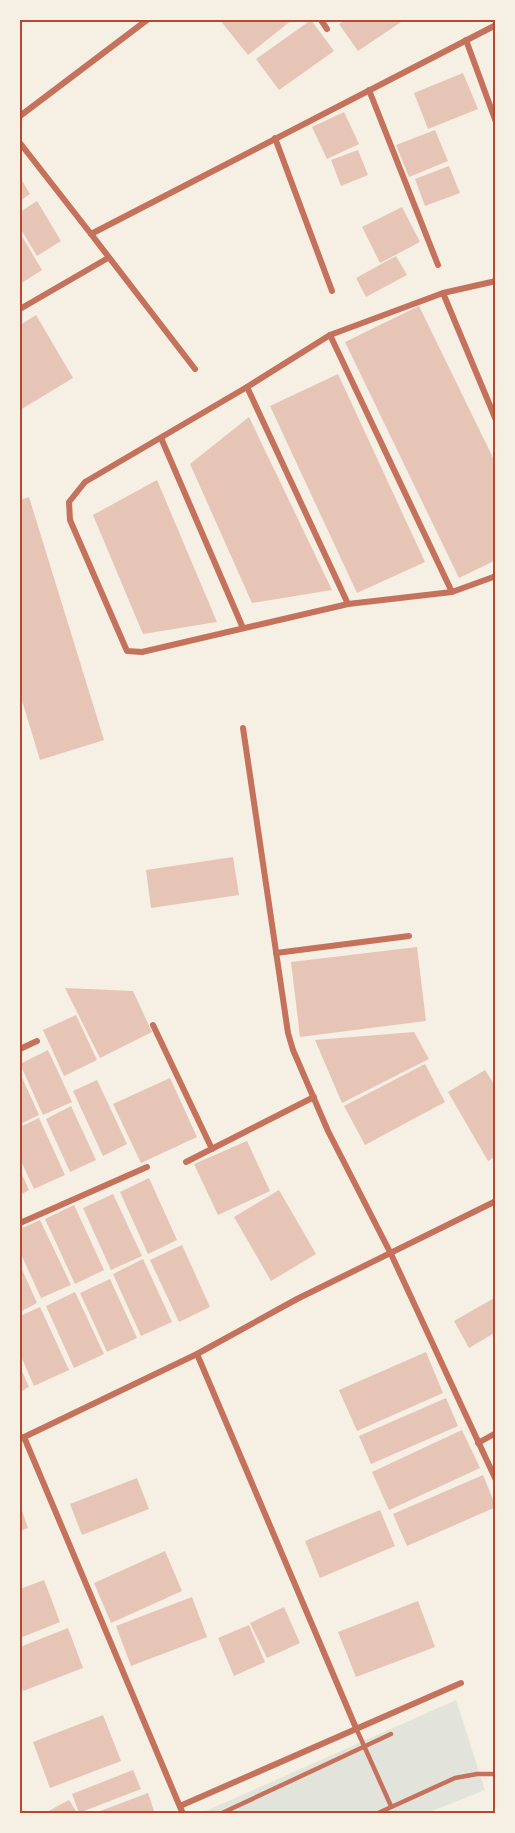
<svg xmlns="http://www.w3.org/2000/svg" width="515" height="1833" viewBox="0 0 515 1833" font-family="'Crimson Pro',serif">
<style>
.green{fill:#e2e4dc}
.building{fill:#e6c5b7}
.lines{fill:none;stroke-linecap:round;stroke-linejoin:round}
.service{stroke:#c5725c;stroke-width:4.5}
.minor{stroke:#c5725c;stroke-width:6}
.neatline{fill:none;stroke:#b5482f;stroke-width:2}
</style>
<rect width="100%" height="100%" fill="#f6efe4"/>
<path class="green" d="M456 1700 485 1790 427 1813 199 1814Z"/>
<g class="building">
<path d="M220 20H292L248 55Z"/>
<path d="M311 20 334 51 279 90 256 59Z"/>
<path d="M346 20H404L358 51 339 24Z"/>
<path d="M463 73 478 109 428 129 414 93Z"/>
<path d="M344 112 359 144 327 159 312 127Z"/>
<path d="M435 130 448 161 409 177 396 145Z"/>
<path d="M358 150 368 175 341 186 331 160Z"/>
<path d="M449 166 460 193 425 206 415 179Z"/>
<path d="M20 177 30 194 20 201Z"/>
<path d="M37 201 61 241 37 256 20 228V212Z"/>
<path d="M402 207 420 242 380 263 362 227Z"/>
<path d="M20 233 42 270 20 284Z"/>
<path d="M396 256 407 275 366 297 356 278Z"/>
<path d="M419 306 496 464V560L459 578 345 342Z"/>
<path d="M36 315 73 378 20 410V325Z"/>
<path d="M338 374 425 562 357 593 270 406Z"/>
<path d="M249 417 332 590 252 603 190 464Z"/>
<path d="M157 480 217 622 143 634 93 515Z"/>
<path d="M29 497 104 740 40 760 20 694V500Z"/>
<path d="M233 857 239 895 151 908 146 870Z"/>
<path d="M417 947 426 1021 300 1037 291 962Z"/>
<path d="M65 988 133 991 152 1032 100 1058Z"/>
<path d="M76 1015 97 1060 64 1076 43 1030Z"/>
<path d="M414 1032 429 1059 342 1103 315 1040Z"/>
<path d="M48 1050 72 1102 43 1115 20 1064Z"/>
<path d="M425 1064 445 1102 365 1145 344 1106Z"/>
<path d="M485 1070 496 1087V1156L488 1161 448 1092Z"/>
<path d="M20 1073 39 1115 20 1124Z"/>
<path d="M170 1078 197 1137 141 1163 113 1104Z"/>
<path d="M97 1080 127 1144 103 1156 73 1091Z"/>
<path d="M71 1106 96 1160 70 1172 46 1119Z"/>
<path d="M39 1118 65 1175 34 1189 20 1159V1127Z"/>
<path d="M247 1141 270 1191 218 1215 194 1164Z"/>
<path d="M20 1170 29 1190 20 1195Z"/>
<path d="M149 1178 177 1240 148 1254 120 1192Z"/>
<path d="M279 1190 316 1254 271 1281 234 1217Z"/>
<path d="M113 1194 142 1256 111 1270 83 1208Z"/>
<path d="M74 1205 104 1270 75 1284 45 1219Z"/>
<path d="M40 1220 71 1285 41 1298 20 1252V1229Z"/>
<path d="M182 1245 210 1307 179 1322 150 1260Z"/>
<path d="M143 1259 172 1322 141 1336 113 1274Z"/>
<path d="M20 1265 37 1303 20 1312Z"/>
<path d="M110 1279 137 1338 107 1352 80 1293Z"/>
<path d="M75 1292 104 1354 74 1368 46 1306Z"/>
<path d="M496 1297V1332L469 1348 454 1321Z"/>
<path d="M40 1307 69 1370 34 1386 20 1354V1316Z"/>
<path d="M426 1352 443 1393 357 1431 339 1390Z"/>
<path d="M20 1367 29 1387 20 1392Z"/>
<path d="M446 1398 458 1426 371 1464 359 1436Z"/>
<path d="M462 1430 480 1468 389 1510 372 1472Z"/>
<path d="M483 1475 496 1507 407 1546 393 1514Z"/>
<path d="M137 1478 149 1509 82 1535 70 1504Z"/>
<path d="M20 1505 28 1528 20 1531Z"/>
<path d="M380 1510 395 1546 320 1578 305 1541Z"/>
<path d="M165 1551 182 1591 111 1623 94 1583Z"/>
<path d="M44 1580 60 1622 20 1638V1589Z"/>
<path d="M192 1597 207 1637 131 1666 116 1626Z"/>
<path d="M418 1601 435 1647 356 1677 338 1632Z"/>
<path d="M284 1607 300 1643 267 1658 250 1623Z"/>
<path d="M249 1625 265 1662 234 1676 218 1638Z"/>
<path d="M68 1628 83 1668 23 1691 20 1681V1647Z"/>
<path d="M103 1715 121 1761 50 1788 33 1742Z"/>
<path d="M133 1770 141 1789 79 1813 72 1794Z"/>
<path d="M148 1793 155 1814H95V1813Z"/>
<path d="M69 1800 78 1814H43Z"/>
</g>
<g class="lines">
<g class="service">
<path d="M356 1728 391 1806"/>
<path d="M220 1814 391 1734"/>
<path d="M376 1814 455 1778 477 1774H496"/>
</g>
<g class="minor">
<path d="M321 20 327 29"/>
<path d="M466 40 496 122"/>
<path d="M369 90 438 265"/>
<path d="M20 116 147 20"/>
<path d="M275 138 332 291"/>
<path d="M20 143 91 234 496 25"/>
<path d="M91 234 195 369"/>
<path d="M496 281 443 293 330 335 247 387 85 482 69 502 70 520 127 651 142 652 348 604 452 592 496 576"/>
<path d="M443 293 496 420"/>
<path d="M20 309 108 258"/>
<path d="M330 335 452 592"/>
<path d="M247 387 348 604"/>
<path d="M161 438 243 628"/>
<path d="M243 728 288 1033 293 1050 328 1131 391 1254 496 1480"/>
<path d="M276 953 409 936"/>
<path d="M153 1025 212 1149"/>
<path d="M20 1049 37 1041"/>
<path d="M186 1162 314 1097"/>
<path d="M20 1223 147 1167"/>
<path d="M197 1354 356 1728"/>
<path d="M24 1437 183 1814"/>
<path d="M20 1439 197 1354 297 1299 496 1201"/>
<path d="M478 1443 496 1433"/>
<path d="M180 1806 461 1683"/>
</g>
</g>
<rect width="515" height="1833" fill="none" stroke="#f6efe4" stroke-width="42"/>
<rect x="21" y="21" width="473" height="1791" class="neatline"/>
</svg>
